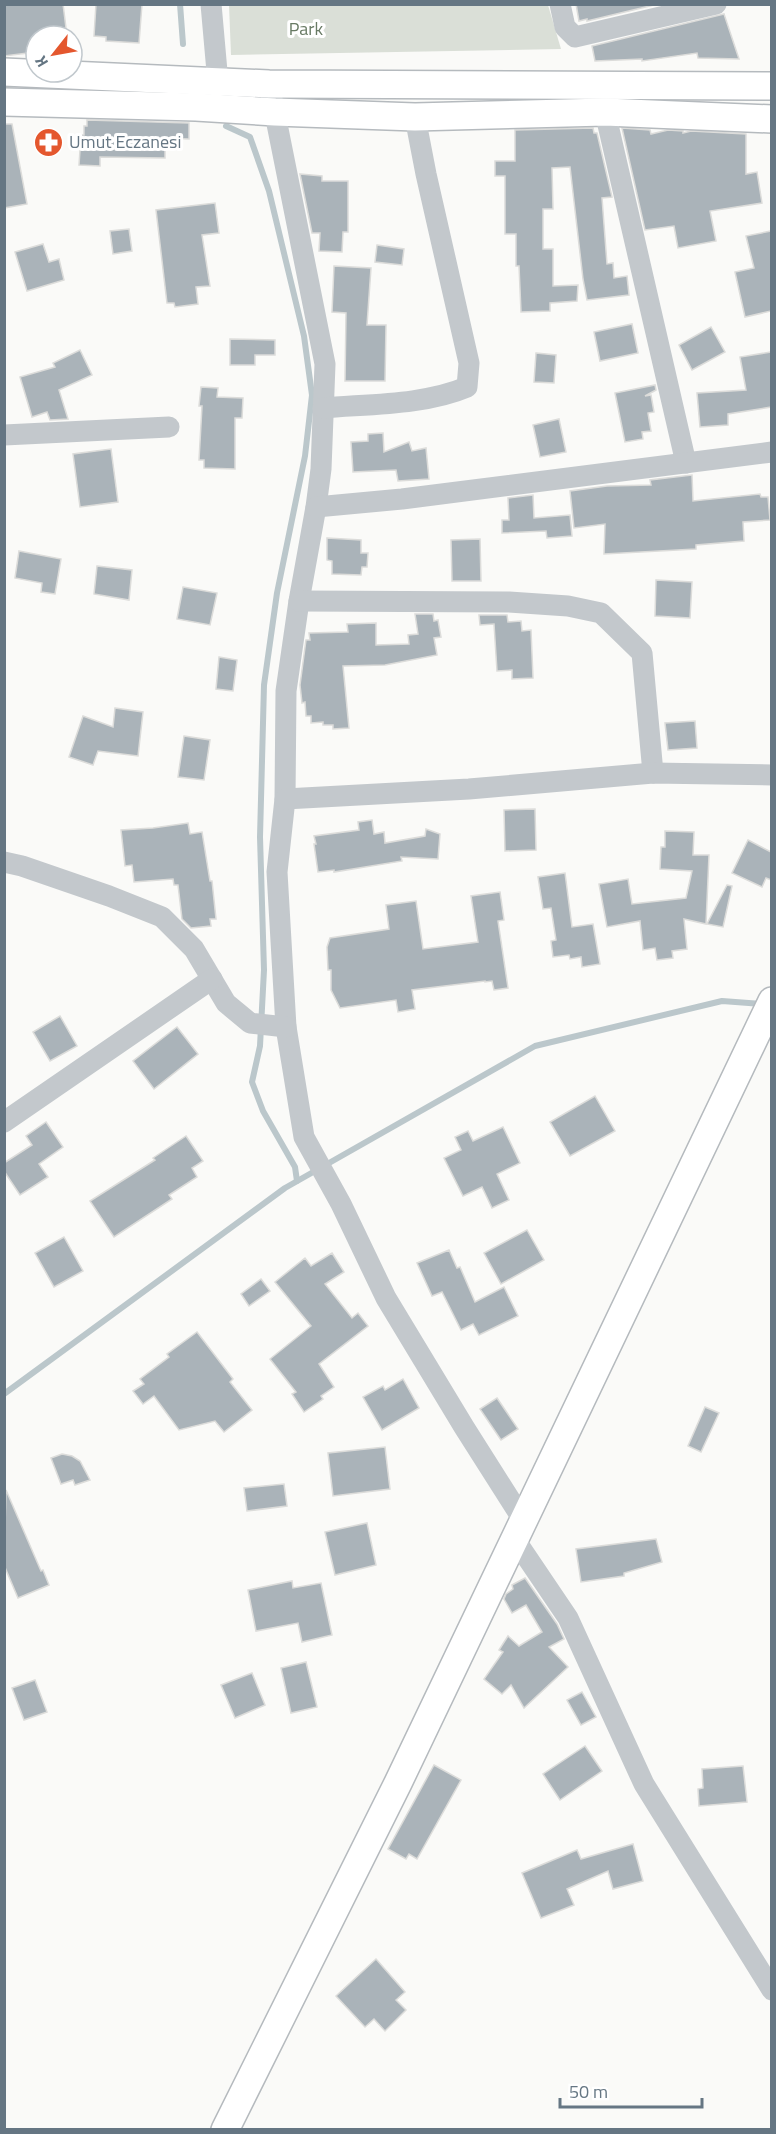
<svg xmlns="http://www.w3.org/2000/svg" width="776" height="2134" viewBox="0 0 776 2134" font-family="'Titillium Web',sans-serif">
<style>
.green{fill:#dadfd7}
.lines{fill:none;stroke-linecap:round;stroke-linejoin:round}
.stream{stroke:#bbc7cb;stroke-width:6}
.building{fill:#aab3b9;stroke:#dcdcda;stroke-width:1.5}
.major-casing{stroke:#b5babe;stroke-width:30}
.minor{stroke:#c3c8cc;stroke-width:21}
.major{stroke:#fff;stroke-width:27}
.labels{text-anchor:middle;stroke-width:6;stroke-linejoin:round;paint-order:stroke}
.park-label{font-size:18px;fill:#687a64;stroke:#fff}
.poi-label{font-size:18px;fill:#657683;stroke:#fff;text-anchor:start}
</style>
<rect width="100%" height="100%" fill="#fafaf8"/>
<path class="green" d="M229 5H548L561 49 231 55Z"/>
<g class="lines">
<g class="stream">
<path d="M180 4 183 44"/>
<path d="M226 126 250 137 269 191 304 336 312 395 305 456 277 593 264 685 260 837 264 970 260 1046 252 1082 263 1111 295 1167 297 1181"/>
<path d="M4 1394 285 1188 535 1046 722 1001 762 1004"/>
</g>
</g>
<g class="building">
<path d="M4 4H63L66 28 55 29 56 36H36V52L4 56Z"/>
<path d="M96 4H142L139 43 106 41V37L94 36Z"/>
<path d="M576 4H658L587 21V19L579 21Z"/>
<path d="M724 14 739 59 698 58 697 53 642 61V59L595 61 592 46Z"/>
<path d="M87 120 189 123V139L165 138V158L100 157V166L79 165 81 135H84V126H87Z"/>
<path d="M4 124H12L27 204 4 208Z"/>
<path d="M593 128 594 133H597L612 197 602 198 607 264 613 263 614 278 627 276 629 295 587 300 583 279 570 167 552 168 553 209H543V249H553V286L578 285 577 301 550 303V311L521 312 519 266H516V234H505V176H495V161H515V130Z"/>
<path d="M622 128 650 130 651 134 668 130 683 131V133L691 131 746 134V174L757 172 762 203 710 211 716 241 678 248 674 226 645 230Z"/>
<path d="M300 174 322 176V181H348V232H343L342 252 319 251 320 233H312Z"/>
<path d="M215 203 219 233 202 235 210 286 196 287 198 304 175 307 174 303H167L156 210Z"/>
<path d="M129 229 132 251 113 254 110 231Z"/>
<path d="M771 231V311L745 317 735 272 754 268 746 236Z"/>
<path d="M43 244 49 262 59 259 64 280 27 291 15 252Z"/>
<path d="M377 245 404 249 402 265 375 262Z"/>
<path d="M334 266 371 268 367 325H386L385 381H345L346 313 332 312Z"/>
<path d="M632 324 638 353 600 361 594 332Z"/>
<path d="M711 327 725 352 692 370 679 345Z"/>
<path d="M230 339 275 340V355H255V365H230Z"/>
<path d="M80 350 92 375 59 390 68 419 50 420 47 412 32 417 20 377 55 367 53 363Z"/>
<path d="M771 352V407L728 414V425L700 427 697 393 746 390 740 357Z"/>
<path d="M536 353 556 355 554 383 534 382Z"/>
<path d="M655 385 656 390 645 396 651 395 654 412 648 413 651 431 642 432 643 439 625 442 615 393Z"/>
<path d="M201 387 218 388 217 397 243 398 242 418H235V469L204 468V460H199L202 406H199Z"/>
<path d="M559 419 566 452 540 457 533 425Z"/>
<path d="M383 433 384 452 409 442 412 451 426 448 429 479 398 481 396 470 353 472 351 442 368 441V434Z"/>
<path d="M111 449 118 502 80 507 73 454Z"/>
<path d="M692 475 693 501 760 494 761 497H768L770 520 743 522 744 541 696 545V549L604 554 605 524 574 528 570 491 607 486 651 485 650 480Z"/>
<path d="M533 495 534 518 570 515 572 536 547 538 546 531 502 533V520H509L508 498Z"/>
<path d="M327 538 361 540V553H368L367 567H362L361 575 332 574V561L327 560Z"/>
<path d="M480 539 481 581H452L451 540Z"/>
<path d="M19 551 61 559 55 594 41 592 42 583 15 578Z"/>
<path d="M97 566 132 570 129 600 94 594Z"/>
<path d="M656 580 692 582 690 618 655 616Z"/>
<path d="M183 587 217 593 210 625 177 619Z"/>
<path d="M415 614H433L434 621 438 620 441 637 434 638 437 655 385 665 343 666 349 728 333 729V725H323V722L311 723V716H306L305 702 302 703 300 685 306 640H310L309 633 348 632 347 624 376 623V645L409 644 408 635 418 634Z"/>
<path d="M479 615H507L508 622 521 621 522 631 531 630 533 678 512 679V670L497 671 494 624 480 625Z"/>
<path d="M219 657 237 660 233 691 216 689Z"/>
<path d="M115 708 143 712 138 756 98 751 93 765 69 757 83 716 113 727Z"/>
<path d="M695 721 697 748 668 750 665 723Z"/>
<path d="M184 736 210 740 204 780 178 777Z"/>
<path d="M535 809 536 850 505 851 504 810Z"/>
<path d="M372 820 374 834 384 832 385 843 425 836 426 829 440 834 438 859 401 857 402 861 334 872V870L318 872 314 844H316L314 836 359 830 358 822Z"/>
<path d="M188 823 190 834 202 832 210 881H212L216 919H210L211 926 191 928 182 919 178 885H174L173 879 134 882 132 865 125 866 121 830 153 828Z"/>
<path d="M665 831 694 832 693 855H709L706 924 684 919 687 949 672 951 673 958 657 960 655 948 643 950 640 921 607 927 599 884 628 879 632 904 686 898 692 871 660 869 661 847H665Z"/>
<path d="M748 840 771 852V880L766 878 762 887 732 873Z"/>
<path d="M565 873 572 927 593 924 600 964 582 967 581 957 570 959 569 955 553 957 551 941 556 940 551 908 543 909 538 877Z"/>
<path d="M727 885 732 886 723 927 707 924Z"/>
<path d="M500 892 504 920 498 921 508 988 494 990 492 981 485 982V981L412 990 415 1009 398 1012 396 1000 340 1008 331 990V970H328L327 947 330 938 389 929 386 905 416 901 423 949 478 942 471 896Z"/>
<path d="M60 1016 77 1046 50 1061 33 1032Z"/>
<path d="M177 1027 198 1054 154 1089 133 1061Z"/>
<path d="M595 1096 615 1131 570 1156 550 1122Z"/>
<path d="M46 1122 63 1147 39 1164 48 1177 20 1195 4 1171V1163L32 1145 26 1136Z"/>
<path d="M503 1127 520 1163 497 1174 509 1200 492 1208 482 1187 463 1196 444 1158 461 1150 455 1137 468 1131 473 1141Z"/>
<path d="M186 1136 203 1161 192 1168 197 1177 169 1195 172 1199 114 1237 90 1201 155 1160 153 1158Z"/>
<path d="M527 1230 544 1260 501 1284 484 1253Z"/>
<path d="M64 1237 83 1271 54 1287 35 1253Z"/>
<path d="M449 1250 457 1268 460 1267 475 1302 504 1287 518 1316 479 1335 473 1324 461 1330 442 1292 432 1296 417 1263Z"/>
<path d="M332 1253 344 1272 325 1284 352 1318 358 1313 368 1326 319 1364 334 1387 321 1396 323 1399 304 1412 292 1394 296 1392 270 1359 311 1326 275 1282 305 1258 311 1266Z"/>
<path d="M261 1279 270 1291 249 1306 241 1294Z"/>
<path d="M197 1332 233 1379 230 1382 252 1410 224 1432 215 1421 179 1430 154 1396 143 1404 133 1391 144 1384 140 1379 169 1357 167 1354Z"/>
<path d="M403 1379 419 1408 382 1430 363 1397 383 1386 385 1390Z"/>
<path d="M497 1398 518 1429 501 1440 480 1409Z"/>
<path d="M705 1407 719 1413 701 1452 688 1446Z"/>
<path d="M385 1447 390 1489 333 1496 328 1453Z"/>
<path d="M62 1454 72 1456 80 1461 90 1480 75 1485 73 1480 61 1484 51 1458Z"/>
<path d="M284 1484 287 1506 247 1511 244 1488Z"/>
<path d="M6 1490 41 1571 43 1570 49 1585 18 1598 4 1565Z"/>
<path d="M367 1523 376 1565 335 1575 325 1532Z"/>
<path d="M656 1539 662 1562 624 1573V1576L581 1582 576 1549Z"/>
<path d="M525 1578 557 1624 564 1639 549 1647 568 1667 524 1708 511 1685 502 1694 484 1679 503 1652 499 1650 508 1636 519 1646 542 1632 526 1605 512 1613 504 1599 506 1594 513 1589 512 1585Z"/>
<path d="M292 1581 293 1588 321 1583 332 1635 302 1642 298 1623 256 1631 248 1590Z"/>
<path d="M306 1662 317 1707 291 1713 281 1668Z"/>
<path d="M252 1673 265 1705 235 1718 221 1685Z"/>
<path d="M35 1680 47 1712 24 1720 12 1688Z"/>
<path d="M582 1692 596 1717 581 1725 567 1700Z"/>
<path d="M585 1746 602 1771 560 1800 543 1774Z"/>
<path d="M434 1765 461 1780 417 1859 409 1854 406 1859 388 1849Z"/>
<path d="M743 1766 747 1802 699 1806 698 1789 703 1788 702 1769Z"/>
<path d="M633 1844 643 1881 613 1889 608 1871 567 1889 574 1905 541 1918 522 1873 577 1850 581 1859Z"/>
<path d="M376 1959 405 1992 396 2000 406 2010 385 2031 374 2019 365 2027 336 1996Z"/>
</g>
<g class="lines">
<defs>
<g id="major">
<path d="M4 72 269 84 772 86"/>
<path d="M4 102 196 107 275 112 415 117 605 112 772 119"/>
<path d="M225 2130 398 1783 772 1001"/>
</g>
</defs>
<use href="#major" class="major-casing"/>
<g class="minor">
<path d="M211 4 218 83"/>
<path d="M560 4 565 27 575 37 716 4"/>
<path d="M269 84 325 364 321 469 316 507 299 601 286 691 285 799 277 872 286 1027 304 1137 341 1204 386 1298 464 1427 523 1520"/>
<path d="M605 112 686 463"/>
<path d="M323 408C368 404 425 405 467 387L469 363 426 174 415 117"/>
<path d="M4 435 169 427"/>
<path d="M316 507 402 499 772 452"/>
<path d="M299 601 509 602 568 606 601 613 642 653 653 773"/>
<path d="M285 799 469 789 653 773 772 775"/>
<path d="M4 862 22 866 109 896 162 917 194 949 226 1003 250 1023 286 1027"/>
<path d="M4 1122 212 979"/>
<path d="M514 1538 568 1618 644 1784 772 1990"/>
</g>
<use href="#major" class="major"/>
</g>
<defs>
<symbol id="pharmacy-disc" viewBox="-11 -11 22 22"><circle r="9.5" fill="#e4572e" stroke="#fff"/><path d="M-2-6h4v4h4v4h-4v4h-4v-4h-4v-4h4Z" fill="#fff"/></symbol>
</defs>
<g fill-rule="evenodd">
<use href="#pharmacy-disc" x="32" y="126" width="33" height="33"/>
</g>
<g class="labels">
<g class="park-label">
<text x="306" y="35">Park</text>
</g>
<g class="poi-label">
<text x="69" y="148">Umut Eczanesi</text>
</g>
</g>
<rect width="776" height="2134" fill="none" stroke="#657683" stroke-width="12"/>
<g transform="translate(54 54) rotate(239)"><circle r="28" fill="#ffffff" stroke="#c1c8cd" stroke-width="1.5"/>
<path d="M0-4.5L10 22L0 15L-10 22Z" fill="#e4572e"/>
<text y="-9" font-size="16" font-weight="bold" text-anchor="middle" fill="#657683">K</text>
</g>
<path d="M560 2098v9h142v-9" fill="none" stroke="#657683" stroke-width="3"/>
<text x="569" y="2098" font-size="18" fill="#657683" stroke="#ffffff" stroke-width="4.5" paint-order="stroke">50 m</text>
</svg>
